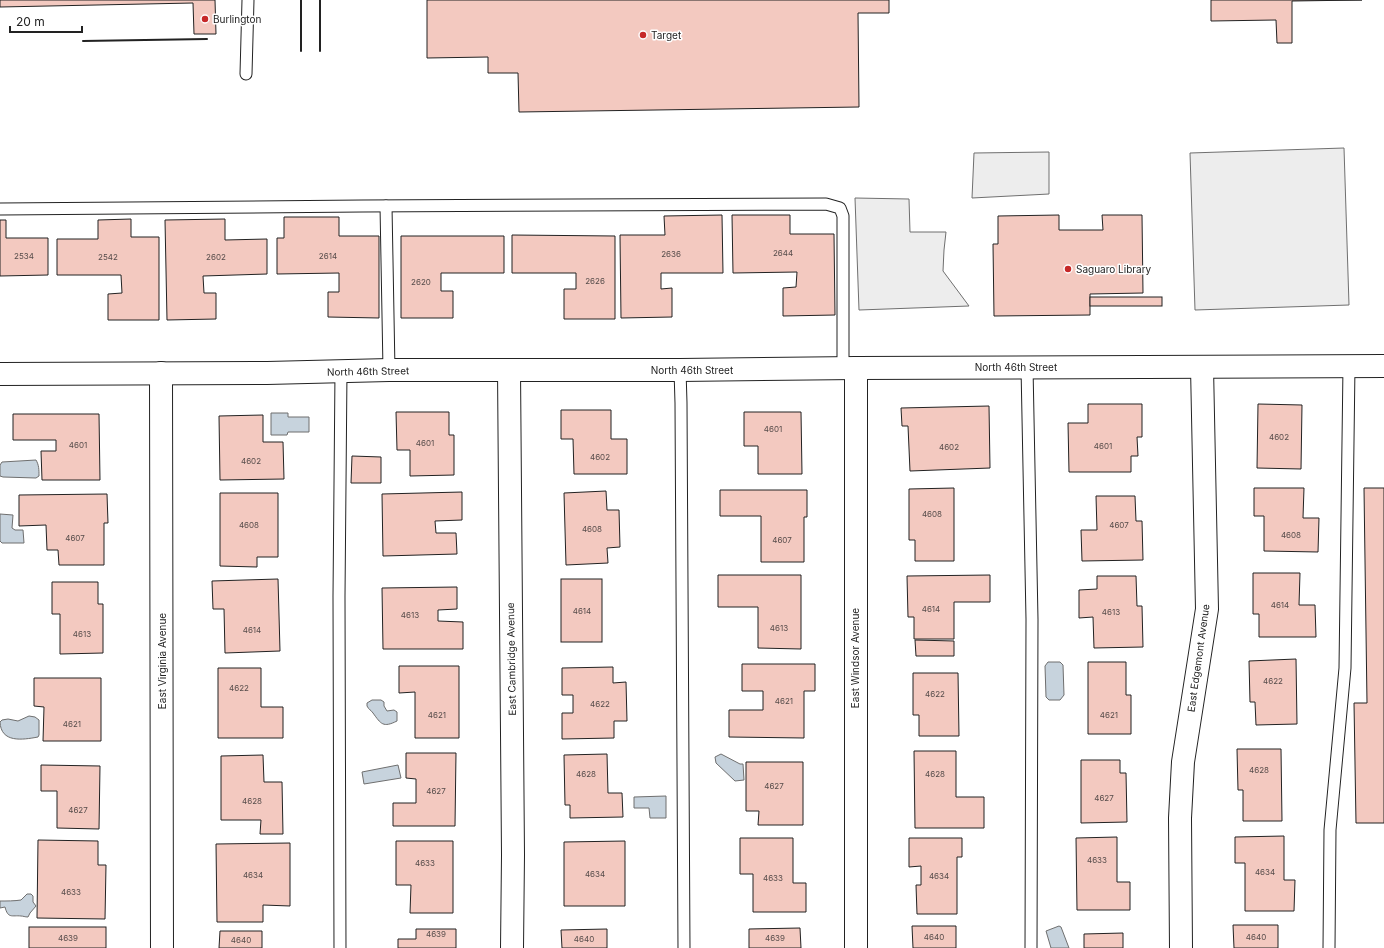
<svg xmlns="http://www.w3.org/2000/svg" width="1384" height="948" viewBox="0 0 1384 948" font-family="Inter,sans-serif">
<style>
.parking{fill:#ededed;stroke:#6f6f6f}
.water{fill:#c7d3dd;stroke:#6f6f6f}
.building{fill:#f3c9c0;stroke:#222}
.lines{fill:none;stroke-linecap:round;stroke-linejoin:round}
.service-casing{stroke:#222;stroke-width:13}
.minor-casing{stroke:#222;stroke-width:24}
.tertiary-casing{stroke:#222;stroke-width:24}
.service{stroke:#fff;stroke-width:11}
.minor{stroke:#fff;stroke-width:22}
.tertiary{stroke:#fff;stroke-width:22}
.wall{stroke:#222;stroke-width:2}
.poi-dot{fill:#c62828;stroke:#fff;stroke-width:1.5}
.labels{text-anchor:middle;stroke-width:3;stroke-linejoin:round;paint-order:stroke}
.number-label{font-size:8px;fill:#564c4a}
.poi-label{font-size:10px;fill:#222;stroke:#fff;text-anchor:start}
.street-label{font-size:10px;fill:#222;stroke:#fff}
</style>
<rect width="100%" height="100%" fill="#fff"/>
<g class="parking">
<path d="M1344 148 1349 305 1195 310 1190 153Z"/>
<path d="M1049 152V194L972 198 974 153Z"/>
<path d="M855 198 909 199 910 232H946L944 250 943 271 969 306 859 310Z"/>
</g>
<g class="water">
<path d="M271 413H288V417H309V432H288L287 435H271Z"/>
<path d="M36 460C39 465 39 470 39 476L36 478 3 477 0 476V465L2 462Z"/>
<path d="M0 514 13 515 12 528 15 530H23L24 543H2L0 541Z"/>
<path d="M1048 662H1060L1063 665 1064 695 1060 700H1049L1046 697 1045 666Z"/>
<path d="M372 700H381L384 702V706L387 711 394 710 397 712V721C383 728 381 724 373 713 371 710 369 710 367 706V703Z"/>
<path d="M29 716 35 717 39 720V735L38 737C22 740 1 743 0 722L2 720 8 719 18 721Z"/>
<path d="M721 754 740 764H743L744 780 735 781 716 763 715 757Z"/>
<path d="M398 765 401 778 364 784 362 772Z"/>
<path d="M666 796V818H650L649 808H634V797Z"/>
<path d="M27 894H31L33 896V902L36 906 30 913 28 917C25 917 23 916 21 916 12 915 8 919 5 907L0 908V901C6 901 15 901 21 900Z"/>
<path d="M1059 926 1061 927 1069 948H1051L1046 931Z"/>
</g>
<g class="building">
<path d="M0 0H215L216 34H194L193 3 0 7Z"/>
<path d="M427 0H889V13H858L859 107 519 112 518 73H488V57L427 58Z"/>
<path d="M1211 0H1362L1292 1V43H1277L1276 20 1211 21Z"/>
<path d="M722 215 723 273H661V289L672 288V317L621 318 620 235H665L664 216Z"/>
<path d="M732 215H790V234H834L835 315 783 316V288L796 287 797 272 733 273Z"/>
<path d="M1059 215V230H1103L1102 215H1142L1143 293 1090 294V315L994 316 993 244H998V216Z"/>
<path d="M284 217H339V236H379V318L328 317V292H339V273L277 274V238H284Z"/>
<path d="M131 219V237H159V320H108V294L122 293 121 275H57V239H98V220Z"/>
<path d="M225 219V240L267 239V274L203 276 204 293H216V319L167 320 165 220Z"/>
<path d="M0 220H6V238H48V275L0 276Z"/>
<path d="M512 235 615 236V319H564V289H576V273H512Z"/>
<path d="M401 236H504V273H441V291H453V318H401Z"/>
<rect x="1090" y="297" width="72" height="9"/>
<path d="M1088 404H1142V437H1137L1138 456H1131V472H1069L1068 423H1088Z"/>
<path d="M1258 404 1302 405 1301 469 1257 468Z"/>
<path d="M989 406 990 468 910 471 908 426H902L901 408Z"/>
<path d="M561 410H611V439H627V474H574L573 439H561Z"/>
<path d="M396 412H449V435H454V475L410 476V450H397Z"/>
<path d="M744 412H801L802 474H758V446H744Z"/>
<path d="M13 414H99L100 480H42L41 451H56V440H13Z"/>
<path d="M263 415V442H283L284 479 220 480 219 416Z"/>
<path d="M352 456 381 457V483H351Z"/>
<path d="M954 488V561H915V540H909V489Z"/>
<path d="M1254 488H1304L1303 518H1319L1318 552 1264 551V516H1254Z"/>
<path d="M1364 488H1384V823H1356L1354 703H1367Z"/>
<path d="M720 490H807V517H804V562H761V516H720Z"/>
<path d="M606 491 607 510H619L620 547 607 548 608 563 566 565 564 493Z"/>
<path d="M462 492V520L435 521 436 533H456L457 554 383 556 382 494Z"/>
<path d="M220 493H278V557H257V567L220 566Z"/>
<path d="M107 494 108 523H104V565H59L58 550H47L46 525 19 526V495Z"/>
<path d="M1096 496H1135L1136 521H1142L1143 560 1082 561 1081 530H1097Z"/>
<path d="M1253 573H1300L1299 605H1315L1316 637H1259V614H1253Z"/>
<path d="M718 575H801V649L758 648V607H718Z"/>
<path d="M990 575V602H954V639H914V617H908L907 576Z"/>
<path d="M1097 576H1136L1137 606H1142L1143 647 1094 648 1093 617 1079 618V590L1097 589Z"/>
<path d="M278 579 280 651 225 653 224 609H213L212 581Z"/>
<rect x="561" y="579" width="41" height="63"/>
<path d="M52 582H98V604H103V653L60 654V614H52Z"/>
<path d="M457 587V609L438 610V621L463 622V649H383L382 588Z"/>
<path d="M915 640 954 641V656H916Z"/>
<path d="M1296 659 1297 724 1256 725 1255 702H1250L1249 661Z"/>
<path d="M1088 662H1126V695H1131V734H1088Z"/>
<path d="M742 664H815V691H804V738L729 737V710H763V691H742Z"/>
<path d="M399 666H459V738H415V692L399 693Z"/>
<path d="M613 667V683L626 682 627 721H614V738L562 739V713H573V695H562V668Z"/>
<path d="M218 668H261V707H283V738H218Z"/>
<path d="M913 673H958L959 736H919V715H913Z"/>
<path d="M34 678H101V741H43L44 707 34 706Z"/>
<path d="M1237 749H1281L1282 821H1243V790H1238Z"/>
<path d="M914 751H956V797H984V828H915Z"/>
<path d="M406 753H456L455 826H393V803H416V779L406 778Z"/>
<path d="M607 754 608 793H622L623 817 570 818V805H565L564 755Z"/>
<path d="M263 755 264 782H282L283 834H260L261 820H221V756Z"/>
<path d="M1081 760H1120V773H1126L1127 822 1081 823Z"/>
<path d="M746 762H803V825H758L759 811H746Z"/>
<path d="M41 765 100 766 99 829 57 828V791H41Z"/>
<path d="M1284 836V880H1295L1294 911H1245V863H1235V837Z"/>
<path d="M1117 837V882H1130V910H1077L1076 838Z"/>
<path d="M740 838H793V883H806V912H753V874H740Z"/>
<path d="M909 838H962V857H957V914H917L916 885H921V866L909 867Z"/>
<path d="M38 840 98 841V865H106L105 919 37 918Z"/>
<path d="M396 841H453V913H410L411 885H396Z"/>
<path d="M625 841V906H564V842Z"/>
<path d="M290 843V906L263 905V922H217L216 844Z"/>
<path d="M1233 925H1278V948H1234Z"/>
<path d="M912 926H956V948H913Z"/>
<rect x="29" y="927" width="77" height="21"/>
<path d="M800 928 801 948H749V929Z"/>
<path d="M416 929H456V948H398V939H416Z"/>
<path d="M607 929V948H562L561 930Z"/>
<path d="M220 931H262V948H219Z"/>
<path d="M1123 933V948H1084V934Z"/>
</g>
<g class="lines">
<defs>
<g id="service">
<path d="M246 74 248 0"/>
<path d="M386 206 389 370"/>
<path d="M0 209 362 206 826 204 840 208 843 216V368"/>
<path d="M1027 367 1032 619 1031 948"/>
<path d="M680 370 681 403 684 948"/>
<path d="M340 948 339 597 341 371"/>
<path d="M1329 948 1330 830 1345 668 1349 366"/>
</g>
<g id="minor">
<path d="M856 368V948"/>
<path d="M509 370 513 855 512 948"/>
<path d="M161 373 162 948"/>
<path d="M1181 948 1180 818 1183 762 1207 609 1202 367"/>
</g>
<path id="tertiary" d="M0 374 267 373 389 370H680L856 368 1384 366"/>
</defs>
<use href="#service" class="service-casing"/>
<use href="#minor" class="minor-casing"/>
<use href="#tertiary" class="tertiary-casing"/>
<use href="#service" class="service"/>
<use href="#minor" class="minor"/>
<use href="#tertiary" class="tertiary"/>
<g class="wall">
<path d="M301 0V51"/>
<path d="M320 0V51"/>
<path d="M83 41 207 39"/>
</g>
</g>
<g class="poi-dot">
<circle cx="205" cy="19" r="4"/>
<circle cx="643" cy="35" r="4"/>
<circle cx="1068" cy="269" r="4"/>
</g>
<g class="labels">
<g class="number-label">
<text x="783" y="256">2644</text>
<text x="671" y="257">2636</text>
<text x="24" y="259">2534</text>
<text x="328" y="259">2614</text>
<text x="108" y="260">2542</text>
<text x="216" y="260">2602</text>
<text x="595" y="284">2626</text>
<text x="421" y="285">2620</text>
<text x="773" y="432">4601</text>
<text x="1279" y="440">4602</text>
<text x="425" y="446">4601</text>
<text x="78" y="448">4601</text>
<text x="1103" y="449">4601</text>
<text x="949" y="450">4602</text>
<text x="600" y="460">4602</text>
<text x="251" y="464">4602</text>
<text x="932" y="517">4608</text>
<text x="249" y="528">4608</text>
<text x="1119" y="528">4607</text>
<text x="592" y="532">4608</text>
<text x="1291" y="538">4608</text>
<text x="75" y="541">4607</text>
<text x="782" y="543">4607</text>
<text x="1280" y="608">4614</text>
<text x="931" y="612">4614</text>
<text x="582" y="614">4614</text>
<text x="1111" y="615">4613</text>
<text x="410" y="618">4613</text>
<text x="779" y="631">4613</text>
<text x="252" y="633">4614</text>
<text x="82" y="637">4613</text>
<text x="1273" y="684">4622</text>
<text x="239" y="691">4622</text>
<text x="935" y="697">4622</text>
<text x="784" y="704">4621</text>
<text x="600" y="707">4622</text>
<text x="437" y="718">4621</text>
<text x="1109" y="718">4621</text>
<text x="72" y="727">4621</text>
<text x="1259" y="773">4628</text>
<text x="586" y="777">4628</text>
<text x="935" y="777">4628</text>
<text x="774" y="789">4627</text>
<text x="436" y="794">4627</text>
<text x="1104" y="801">4627</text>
<text x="252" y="804">4628</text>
<text x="78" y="813">4627</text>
<text x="1097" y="863">4633</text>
<text x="425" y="866">4633</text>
<text x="1265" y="875">4634</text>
<text x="595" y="877">4634</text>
<text x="253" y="878">4634</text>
<text x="939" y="879">4634</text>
<text x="773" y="881">4633</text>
<text x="71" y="895">4633</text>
<text x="436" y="937">4639</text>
<text x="934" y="940">4640</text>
<text x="1256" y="940">4640</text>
<text x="68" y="941">4639</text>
<text x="775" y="941">4639</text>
<text x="584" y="942">4640</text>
<text x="241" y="943">4640</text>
</g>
<g class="poi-label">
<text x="213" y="23">Burlington</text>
<text x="651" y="39">Target</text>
<text x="1076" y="273">Saguaro Library</text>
</g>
<g class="street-label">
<text x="1016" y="371">North 46th Street</text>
<text x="692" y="374">North 46th Street</text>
<text transform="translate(368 371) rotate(-1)" y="4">North 46th Street</text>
<text transform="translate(855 658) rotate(-90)" y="4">East Windsor Avenue</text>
<text transform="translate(1198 658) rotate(-82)" y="4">East Edgemont Avenue</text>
<text transform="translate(511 659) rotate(-91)" y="4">East Cambridge Avenue</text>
<text transform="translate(162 661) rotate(-90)" y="4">East Virginia Avenue</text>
</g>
</g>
<path d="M10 26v6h72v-6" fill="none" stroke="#222222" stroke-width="2"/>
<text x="16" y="26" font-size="12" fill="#222222" stroke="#ffffff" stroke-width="3" paint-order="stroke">20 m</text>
</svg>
